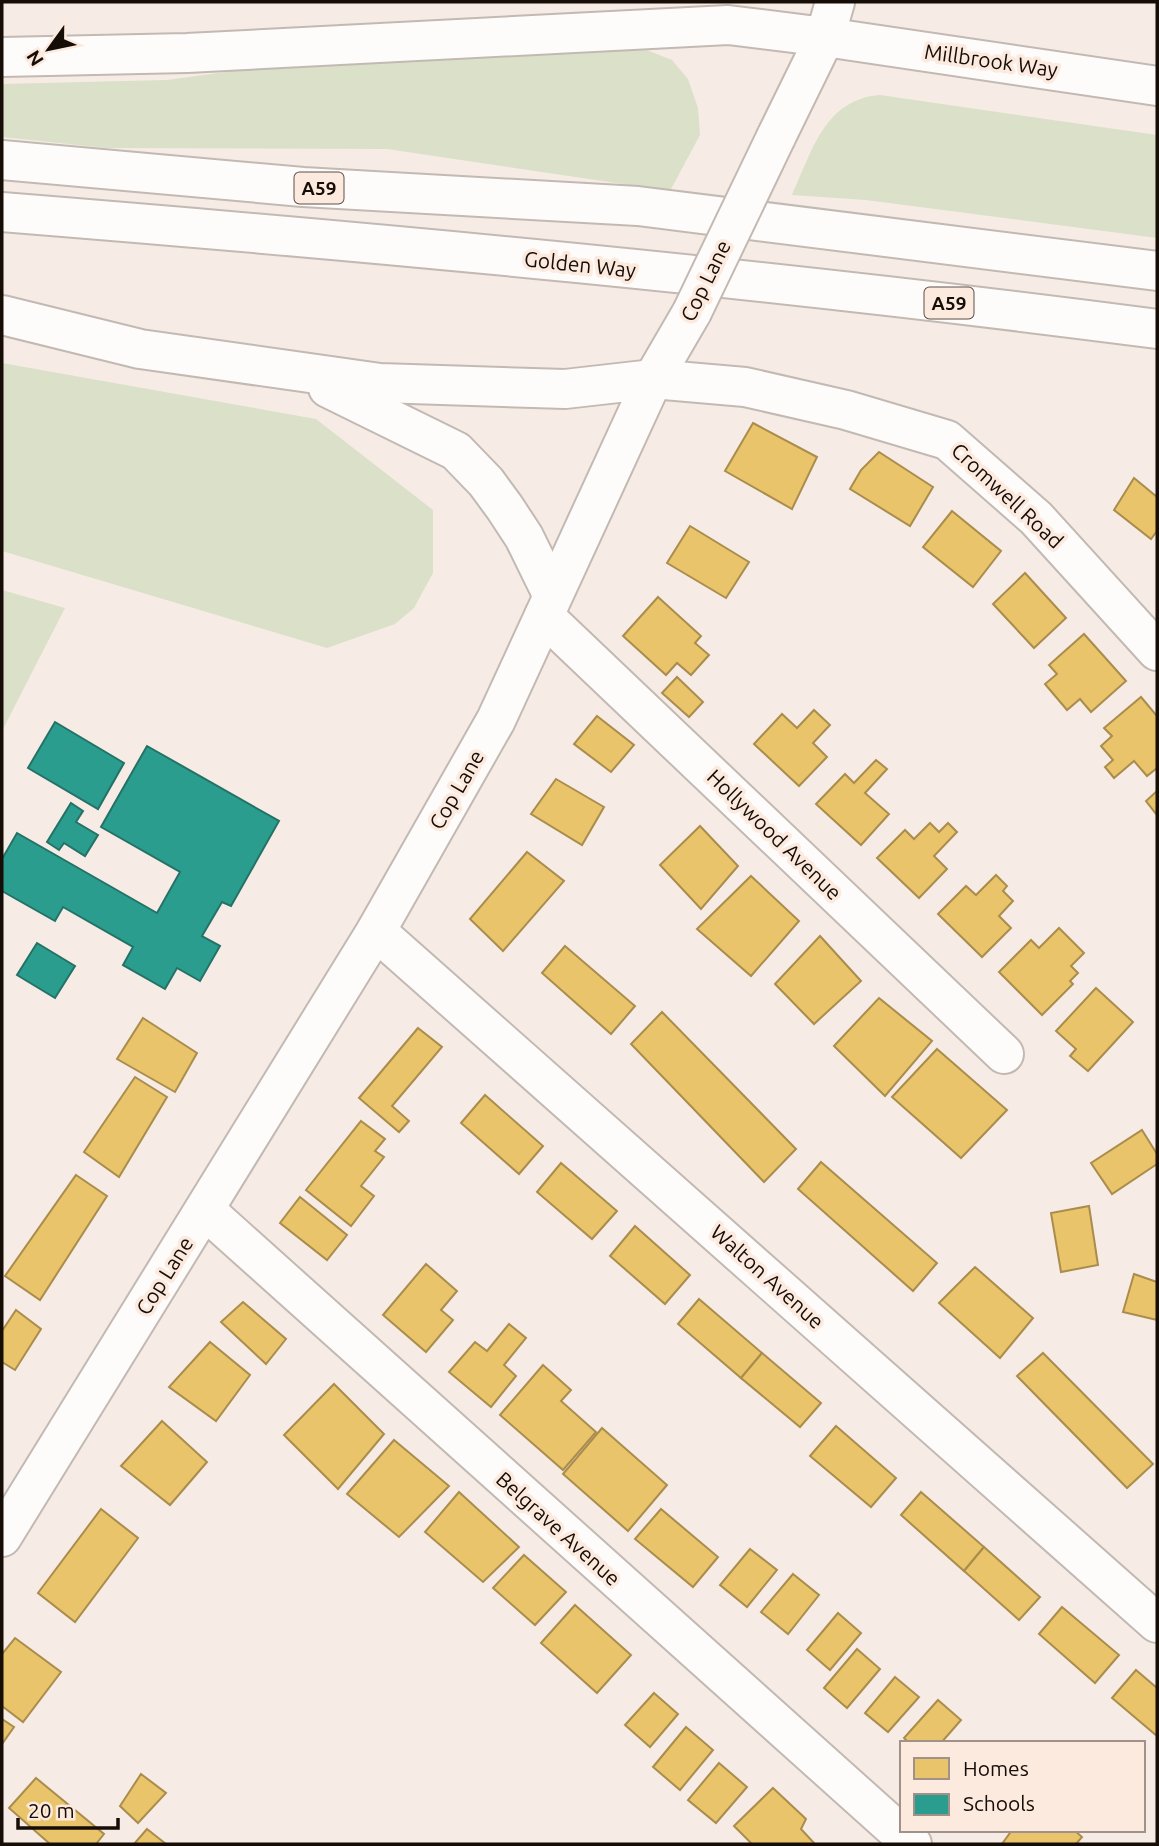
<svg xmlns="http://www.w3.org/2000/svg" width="1159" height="1846" viewBox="0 0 1159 1846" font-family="Ubuntu,sans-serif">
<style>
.green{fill:#dae1c8}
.homes{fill:#e9c46a;stroke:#aa8d4c;stroke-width:2}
.schools{fill:#2a9d8f;stroke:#247266;stroke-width:2}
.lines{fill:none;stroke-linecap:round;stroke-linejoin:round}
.minor-casing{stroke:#c3b9b3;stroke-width:42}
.highway-casing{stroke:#c3b9b3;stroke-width:42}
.minor{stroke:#fefcfb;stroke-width:38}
.highway{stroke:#fefcfb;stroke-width:38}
.minor-bridge-casing{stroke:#c3b9b3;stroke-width:42;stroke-linecap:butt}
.minor-bridge{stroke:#fefcfb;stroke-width:38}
.labels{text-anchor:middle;stroke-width:7;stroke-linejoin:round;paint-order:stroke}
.shield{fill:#fceadf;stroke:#5b4f48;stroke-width:2}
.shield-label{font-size:19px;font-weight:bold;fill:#160d07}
.street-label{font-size:21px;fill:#160d07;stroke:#fceadf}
</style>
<rect width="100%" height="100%" fill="#f6ebe5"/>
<g class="green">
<path d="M634 45 672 60 688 79 698 108 700 135 670 191 387 149 106 148 2 137V84L167 80 299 62Z"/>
<path d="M880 95 1157 135V238L866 200 792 195C812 151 825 99 880 95Z"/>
<path d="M2 363 316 419 433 510V573L414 608 395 624 327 648 2 551Z"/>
<path d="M2 590 65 608 2 731Z"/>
</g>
<g class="homes">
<path d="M753 423 817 457 792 509 725 471Z"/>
<path d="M879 452 933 487 910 526 850 489 861 470Z"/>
<path d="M1134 478 1157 497V531L1151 539 1114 510Z"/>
<path d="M952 511 1001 551 973 587 923 547Z"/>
<path d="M690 526 749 562 726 598 667 563Z"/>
<path d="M1025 573 1066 618 1034 648 993 604Z"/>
<path d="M658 597 701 636 695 643 709 655 691 675 677 663 666 675 623 636Z"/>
<path d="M1084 634 1126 681 1091 712 1080 699 1067 710 1045 684 1057 674 1049 665Z"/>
<path d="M677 677 703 702 689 717 662 693Z"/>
<path d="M1141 697 1157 716V768L1147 776 1134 761 1114 778 1105 767 1113 760 1101 746 1112 736 1104 728Z"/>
<path d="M814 710 830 725 813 743 827 757 799 786 754 744 782 714 797 728Z"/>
<path d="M597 716 634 745 611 772 574 744Z"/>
<path d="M876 760 887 769 865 793 889 814 861 845 816 804 845 774 854 783Z"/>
<path d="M556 779 604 807 582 845 531 814Z"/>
<path d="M1157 791V815L1146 801Z"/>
<path d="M930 823 939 832 948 823 957 832 934 856 947 869 919 898 877 858 905 830 914 839Z"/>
<path d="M700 826 738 866 701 909 660 865Z"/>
<path d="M527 852 564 881 503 951 470 919Z"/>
<path d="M996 875 1007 886 1003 891 1013 901 999 916 1011 928 982 957 938 914 966 886 976 895Z"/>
<path d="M751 876 799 921 751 976 697 929Z"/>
<path d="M1059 928 1084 953 1071 966 1078 973 1070 981 1073 984 1042 1015 999 972 1031 940 1039 948Z"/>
<path d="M820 936 861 981 814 1024 775 984Z"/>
<path d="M565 946 635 1006 611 1034 542 973Z"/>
<path d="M1096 988 1133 1022 1088 1071 1070 1056 1076 1049 1056 1031Z"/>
<path d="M879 998 932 1041 885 1096 834 1046Z"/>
<path d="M662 1012 796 1149 764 1182 631 1044Z"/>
<path d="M143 1018 197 1053 175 1092 117 1059Z"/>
<path d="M418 1028 442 1047 392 1106 409 1121 399 1132 359 1098Z"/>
<path d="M937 1049 1007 1110 961 1158 892 1097Z"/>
<path d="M135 1077 167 1097 119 1177 84 1152Z"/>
<path d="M485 1095 543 1146 519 1174 461 1123Z"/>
<path d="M361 1121 385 1139 375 1151 384 1157 361 1186 374 1196 351 1226 306 1190Z"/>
<path d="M1142 1130 1157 1154V1164L1112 1194 1091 1163Z"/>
<path d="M821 1162 937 1263 913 1291 798 1189Z"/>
<path d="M561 1163 617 1211 592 1239 537 1192Z"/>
<path d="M76 1175 107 1196 40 1300 5 1276Z"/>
<path d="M300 1197 347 1235 327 1260 280 1223Z"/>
<path d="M1089 1206 1098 1265 1061 1272 1051 1213Z"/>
<path d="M635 1226 690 1275 665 1304 610 1256Z"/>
<path d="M426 1264 457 1291 441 1310 453 1320 426 1352 383 1315Z"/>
<path d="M975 1267 1033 1318 1000 1358 939 1303Z"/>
<path d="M1134 1274 1157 1282V1320L1123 1312Z"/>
<path d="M699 1299 762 1353 741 1378 678 1324Z"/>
<path d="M243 1302 286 1339 266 1364 221 1322Z"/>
<path d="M16 1310 41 1329 15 1370 2 1362V1331Z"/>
<path d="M509 1324 526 1338 504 1365 516 1376 491 1407 449 1372 475 1342 487 1351Z"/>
<path d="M210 1342 250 1375 216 1421 169 1387Z"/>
<path d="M762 1353 821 1403 800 1427 741 1378Z"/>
<path d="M1043 1353 1153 1464 1127 1488 1017 1376Z"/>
<path d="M543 1365 571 1390 561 1401 596 1432 563 1470 500 1415Z"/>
<path d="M334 1384 384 1434 338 1489 284 1435Z"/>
<path d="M162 1421 207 1462 170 1505 121 1466Z"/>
<path d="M836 1426 896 1478 871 1507 810 1456Z"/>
<path d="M602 1428 667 1485 628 1531 563 1474Z"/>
<path d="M394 1440 449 1486 399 1537 347 1494Z"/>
<path d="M459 1492 519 1547 483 1582 425 1532Z"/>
<path d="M921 1492 984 1547 964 1571 901 1515Z"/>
<path d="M101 1509 138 1538 75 1622 38 1593Z"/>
<path d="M661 1509 718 1557 693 1587 635 1539Z"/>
<path d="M984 1547 1040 1597 1019 1620 964 1571Z"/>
<path d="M750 1549 777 1570 747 1607 720 1585Z"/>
<path d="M524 1555 566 1592 535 1625 493 1588Z"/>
<path d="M793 1574 819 1595 788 1634 761 1612Z"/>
<path d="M575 1605 631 1655 597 1693 541 1643Z"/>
<path d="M1062 1607 1119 1655 1095 1683 1039 1634Z"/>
<path d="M838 1613 861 1633 830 1670 807 1650Z"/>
<path d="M15 1638 61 1672 23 1722 2 1706V1654Z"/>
<path d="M857 1649 880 1669 847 1708 824 1688Z"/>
<path d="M1136 1670 1157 1688V1736L1112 1698Z"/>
<path d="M895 1677 919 1697 888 1732 865 1713Z"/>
<path d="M654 1693 678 1714 650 1747 625 1725Z"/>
<path d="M938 1700 961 1720 941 1743H909L904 1738Z"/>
<path d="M2 1719 14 1727 2 1744Z"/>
<path d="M686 1727 713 1750 680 1790 653 1767Z"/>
<path d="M719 1763 747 1787 716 1823 688 1800Z"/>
<path d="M141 1774 166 1793 138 1823 120 1806Z"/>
<path d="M36 1778 104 1834 96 1844H50L9 1808Z"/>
<path d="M773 1788 806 1819 801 1829 815 1844H752L734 1826Z"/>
<path d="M147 1829 166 1844H134Z"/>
<path d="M1012 1830H1074L1082 1837 1076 1844H1002Z"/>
</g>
<g class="schools">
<path d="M55 722 124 763 98 809 28 768Z"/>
<path d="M147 746 279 821 231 906 222 902 202 936 220 946 200 981 177 968 165 989 123 965 133 947 63 907 55 921 2 891V859L17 833 157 913 180 872 101 827Z"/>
<path d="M71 803 83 811 76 822 98 835 85 856 64 843 59 850 47 842Z"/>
<path d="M37 943 75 966 55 998 17 975Z"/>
</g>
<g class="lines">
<defs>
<g id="minor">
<path d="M825 37 1157 86"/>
<path d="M776 137 825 37 835 2"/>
<path d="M653 379 745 387 846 410 947 440 1036 518 1157 651"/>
<path d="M544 616 1004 1054"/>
<path d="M376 931 1157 1623"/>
<path d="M206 1211 912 1844"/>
<path d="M2 1537 376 931 496 720 653 379 692 312"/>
</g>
<g id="highway">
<path d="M2 57 187 53 728 25 825 37"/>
<path d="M2 160 303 187 638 206 1157 271"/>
<path d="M2 212C387 243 774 279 1157 329"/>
<path d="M2 315 140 349 380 383 565 389 653 379"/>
<path d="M328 388 456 451 486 482 505 508 524 537 552 594"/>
</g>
</defs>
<use href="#minor" class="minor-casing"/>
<use href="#highway" class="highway-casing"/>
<use href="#minor" class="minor"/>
<use href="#highway" class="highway"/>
<defs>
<path id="minor-bridge" d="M692 312 776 137"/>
</defs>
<use href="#minor-bridge" class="minor-bridge-casing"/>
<use href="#minor-bridge" class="minor-bridge"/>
</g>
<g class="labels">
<g class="shield">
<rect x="294.5" y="172.5" width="49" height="31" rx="5"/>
<rect x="924.5" y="287.5" width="49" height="31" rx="5"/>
</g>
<g class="shield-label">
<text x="319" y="195">A59</text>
<text x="949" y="310">A59</text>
</g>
<g class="street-label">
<text transform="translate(991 61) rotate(8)" y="7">Millbrook Way</text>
<text transform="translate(580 265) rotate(6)" y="7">Golden Way</text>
<text transform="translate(706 281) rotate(-64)" y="7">Cop Lane</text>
<text transform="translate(1007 496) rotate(43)" y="7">Cromwell Road</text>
<text transform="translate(457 790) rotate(-60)" y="7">Cop Lane</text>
<text transform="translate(774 835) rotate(44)" y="7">Hollywood Avenue</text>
<text transform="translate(165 1276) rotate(-58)" y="7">Cop Lane</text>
<text transform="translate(767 1277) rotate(42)" y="7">Walton Avenue</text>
<text transform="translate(558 1529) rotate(42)" y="7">Belgrave Avenue</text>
</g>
</g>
<rect width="1159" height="1846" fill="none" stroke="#160d07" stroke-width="7"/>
<rect x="900" y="1741" width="245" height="91" fill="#fceadf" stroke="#a09289" stroke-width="2"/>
<rect x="914" y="1758" width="35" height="21" fill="#e9c46a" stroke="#a09289" stroke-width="2"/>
<text x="963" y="1776" font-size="21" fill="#160d07">Homes</text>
<rect x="914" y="1794" width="35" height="21" fill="#2a9d8f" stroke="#a09289" stroke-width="2"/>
<text x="963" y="1811" font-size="21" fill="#160d07">Schools</text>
<g transform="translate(49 49) rotate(237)" stroke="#fceadf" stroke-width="5" paint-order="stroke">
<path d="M0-5L12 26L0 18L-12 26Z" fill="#160d07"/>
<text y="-10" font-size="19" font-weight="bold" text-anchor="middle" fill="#160d07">N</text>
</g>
<path d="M18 1818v10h100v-10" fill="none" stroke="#160d07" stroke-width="3.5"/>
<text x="28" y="1818" font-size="21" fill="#160d07" stroke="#fceadf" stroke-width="5" paint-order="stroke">20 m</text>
</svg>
